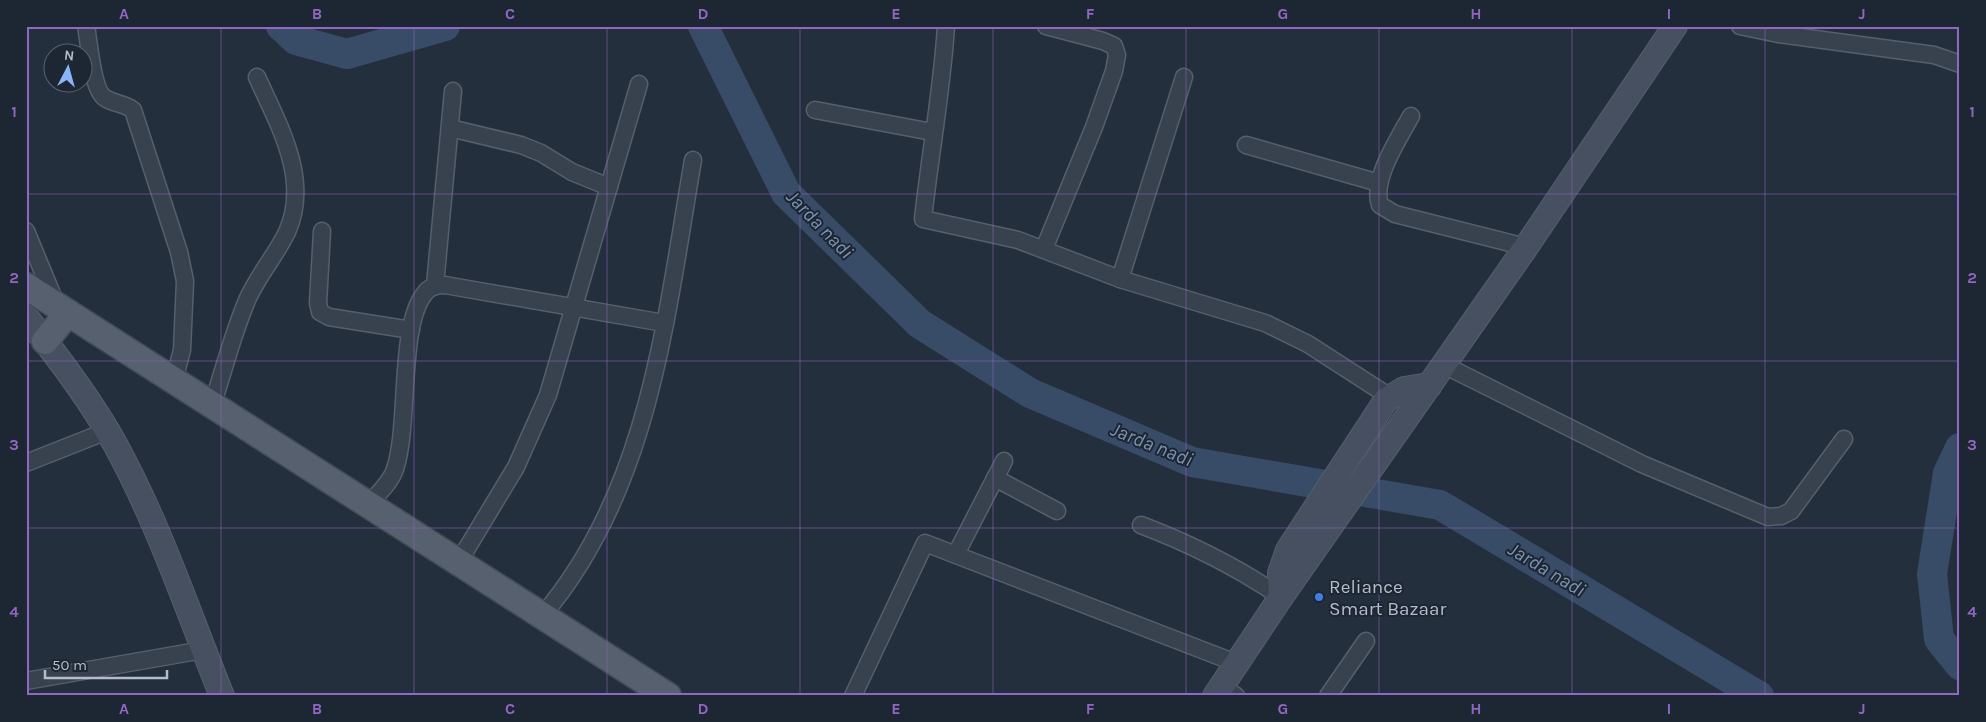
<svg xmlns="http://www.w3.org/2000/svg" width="1986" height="722" viewBox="0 0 1986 722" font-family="Karla,sans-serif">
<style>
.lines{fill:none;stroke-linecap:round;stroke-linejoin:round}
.river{stroke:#394c67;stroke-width:30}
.street-casing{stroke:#565f6c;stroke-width:19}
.secondary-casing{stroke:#565f6c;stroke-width:26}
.primary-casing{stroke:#414a57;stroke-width:29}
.street{stroke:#38414e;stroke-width:16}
.secondary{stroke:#465061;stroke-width:24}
.primary{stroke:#56606e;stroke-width:26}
.grid{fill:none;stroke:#9266c3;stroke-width:1;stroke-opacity:0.55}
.shop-dot{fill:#3f7fe0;stroke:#1d2633;stroke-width:2}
.labels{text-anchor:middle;stroke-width:4;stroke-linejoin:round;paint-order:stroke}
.poi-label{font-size:19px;fill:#b4bcc9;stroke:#1d2633;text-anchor:start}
.water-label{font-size:20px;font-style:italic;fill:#7c92b1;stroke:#1d2633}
.neatline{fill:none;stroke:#9266c3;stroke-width:2}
.grid-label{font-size:16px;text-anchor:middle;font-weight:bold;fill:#9266c3}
</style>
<rect width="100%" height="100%" fill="#242f3e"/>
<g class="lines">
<g class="river">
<path d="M281 26 296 40 347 54 445 26"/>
<path d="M703 26 786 193 920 324 1030 393 1192 462 1440 505 1759 696"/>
<path d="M1960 448 1948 473 1932 574 1939 639 1960 665"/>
</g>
<defs>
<g id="street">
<path d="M86 26C89 41 92 90 105 98 114 104 124 103 133 110L179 252 185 281 182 350 174 381"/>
<path d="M946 26C942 91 930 154 923 219L1018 240 1120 279 1265 323 1308 344 1390 397"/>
<path d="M1740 26 1778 34 1934 55 1960 64"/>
<path d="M815 110 932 132"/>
<path d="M1411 116C1399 138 1371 180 1380 205L1395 214 1526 247"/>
<path d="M450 128 521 145 541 153 572 172 609 187"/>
<path d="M1246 145 1379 183"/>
<path d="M26 231 57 306"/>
<path d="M322 231 318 303 320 312 329 317 411 330"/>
<path d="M1044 249 1094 127 1114 71 1117 55 1114 46 1103 41 1046 26"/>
<path d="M1120 279 1184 77"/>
<path d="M435 285 453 91"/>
<path d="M1444 365 1642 464 1768 517 1781 516 1791 511 1844 439"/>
<path d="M212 406C224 370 233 332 248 298 259 274 276 255 287 232 311 179 278 124 257 77"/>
<path d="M26 463 107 431"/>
<path d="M995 478 1057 511"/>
<path d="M368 505C377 495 391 482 395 469 410 424 398 326 425 293 430 286 437 285 445 285L664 323"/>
<path d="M1141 525C1191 544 1237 567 1281 597"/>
<path d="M956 554 1004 461"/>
<path d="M458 563 516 467 548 395 639 84"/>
<path d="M542 616C650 490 666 316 693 160"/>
<path d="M26 681 203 650"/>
<path d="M1222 686 1236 696"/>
<path d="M853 696 925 543 1236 663"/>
<path d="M1328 696 1366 641"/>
</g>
<g id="secondary">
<path d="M26 317C59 358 90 399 115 444 159 524 188 612 222 696"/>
<path d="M1281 597 1280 573 1288 550 1386 400 1404 389 1430 385"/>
<path d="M1215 696 1281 597 1526 247 1675 26"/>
</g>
<g id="primary">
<path d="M26 286 668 696"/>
<path d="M45 341 68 313"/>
</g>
</defs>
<use href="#street" class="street-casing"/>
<use href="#secondary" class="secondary-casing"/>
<use href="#primary" class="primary-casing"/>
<use href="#street" class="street"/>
<use href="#secondary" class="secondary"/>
<use href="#primary" class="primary"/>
</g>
<path class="grid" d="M221 26V696M414 26V696M607 26V696M800 26V696M993 26V696M1186 26V696M1379 26V696M1572 26V696M1765 26V696M26 194H1960M26 361H1960M26 528H1960"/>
<circle class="shop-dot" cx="1319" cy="597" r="5"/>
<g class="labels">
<g class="poi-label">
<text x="1329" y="593">Reliance<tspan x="1329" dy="22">Smart Bazaar</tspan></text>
</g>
<g class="water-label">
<text transform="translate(820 224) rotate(46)" y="7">Jarda nadi</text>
<text transform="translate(1152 444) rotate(22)" y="7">Jarda nadi</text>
<text transform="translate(1547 569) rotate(31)" y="7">Jarda nadi</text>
</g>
</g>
<rect width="1986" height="722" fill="none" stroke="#1d2633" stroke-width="55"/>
<g transform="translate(68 68) rotate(6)"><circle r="24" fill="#1d2633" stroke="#59626f"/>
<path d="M0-4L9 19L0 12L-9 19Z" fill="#8ab4f8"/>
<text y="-8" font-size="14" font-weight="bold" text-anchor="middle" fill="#b4bcc9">N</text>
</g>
<path d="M45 670v8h122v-8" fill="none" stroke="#b4bcc9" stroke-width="2.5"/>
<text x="52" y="670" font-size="15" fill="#b4bcc9" stroke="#1d2633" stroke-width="4" paint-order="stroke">50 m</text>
<rect x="28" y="28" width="1930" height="666" class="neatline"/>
<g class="grid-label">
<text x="124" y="19">A</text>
<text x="317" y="19">B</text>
<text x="510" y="19">C</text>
<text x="703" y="19">D</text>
<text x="896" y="19">E</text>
<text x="1090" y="19">F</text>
<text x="1283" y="19">G</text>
<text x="1476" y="19">H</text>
<text x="1669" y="19">I</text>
<text x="1862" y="19">J</text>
<text x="14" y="117">1</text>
<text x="1972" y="117">1</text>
<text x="14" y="283">2</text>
<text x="1972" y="283">2</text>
<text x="14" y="450">3</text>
<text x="1972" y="450">3</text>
<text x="14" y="617">4</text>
<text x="1972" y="617">4</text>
<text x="124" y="714">A</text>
<text x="317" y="714">B</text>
<text x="510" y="714">C</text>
<text x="703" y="714">D</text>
<text x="896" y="714">E</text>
<text x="1090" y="714">F</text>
<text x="1283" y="714">G</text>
<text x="1476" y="714">H</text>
<text x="1669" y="714">I</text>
<text x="1862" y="714">J</text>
</g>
</svg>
